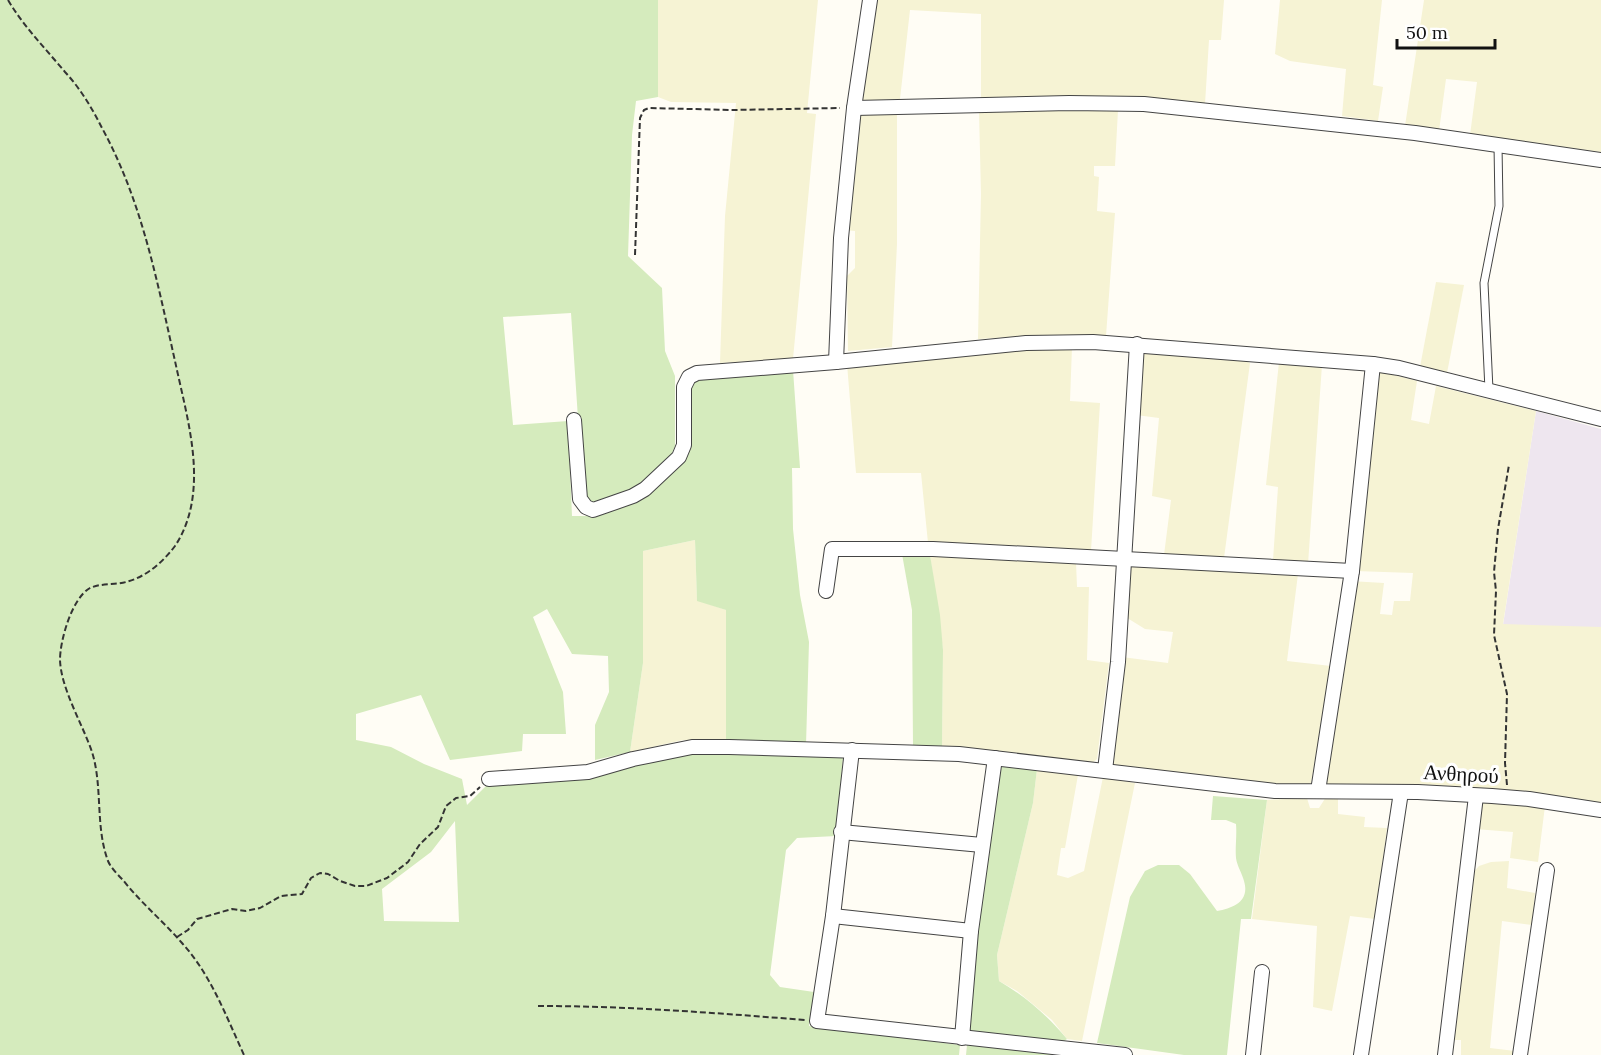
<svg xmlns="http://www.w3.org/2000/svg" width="1601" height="1055" viewBox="0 0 1601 1055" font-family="Lora,serif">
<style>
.industrial{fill:#eee6ef}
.farmland{fill:#f6f3d4}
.green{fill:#d5ebbd;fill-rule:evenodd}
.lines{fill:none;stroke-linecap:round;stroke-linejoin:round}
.lane-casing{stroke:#444;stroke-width:9}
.street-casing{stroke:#444;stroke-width:16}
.path{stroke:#333;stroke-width:2;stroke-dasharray:6 3;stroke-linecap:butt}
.lane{stroke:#fff;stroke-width:7}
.street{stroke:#fff;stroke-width:14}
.labels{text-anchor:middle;stroke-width:6;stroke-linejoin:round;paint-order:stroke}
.street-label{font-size:21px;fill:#111;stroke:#fff}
</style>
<rect width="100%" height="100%" fill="#fffdf5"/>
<path class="industrial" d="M1536 411 1601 429V628L1503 625Z"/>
<g class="farmland">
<path d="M658 0H818L807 113 816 114 793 359 720 363 725 216 736 103 671 102 658 97Z"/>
<path d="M872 0H1224L1221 40H1209L1205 104 1140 97 1086 96 981 98V14L910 10 900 99 860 101Z"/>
<path d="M1280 0H1382L1373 85 1383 87 1378 121 1342 116 1346 69 1290 61 1275 54Z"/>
<path d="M1424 0H1601V152L1470 135 1477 82 1446 79 1439 131 1405 126Z"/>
<path d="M1075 109 1118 110 1115 166H1094V176L1099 177 1097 211 1115 213 1106 336 1042 335 978 339 981 194 979 111Z"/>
<path d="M897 114V244L892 347 848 351 847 276 855 268V231L844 230 855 115Z"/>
<path d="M1436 282 1464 285 1447 373 1420 367Z"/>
<path d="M1027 347H1072L1070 401 1100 403 1091 551 928 543 921 473H856L847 364Z"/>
<path d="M1140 348 1240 359 1250 363 1224 558 1164 555 1171 500 1152 496 1159 418 1136 415Z"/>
<path d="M1279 362 1322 365 1308 564 1273 560 1278 487 1266 485Z"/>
<path d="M1375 370 1417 381 1411 420 1429 424 1436 386 1536 411 1503 624 1601 627V804L1440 788 1328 785 1324 782 1350 581 1384 583 1380 614 1392 615 1394 601H1410L1413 573 1355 571Z"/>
<path d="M695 540 697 600 726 610V741L683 740 630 752 643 663V551Z"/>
<path d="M930 555 1076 562 1077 587H1089L1087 660 1109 663 1097 759 1092 763 942 748 943 650Z"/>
<path d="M1127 565 1298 574 1287 661 1331 666 1311 783 1307 785 1272 784 1108 766 1122 657 1168 663 1173 632 1145 629 1124 616Z"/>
<path d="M1037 769 1078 775 1065 848H1061L1057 875 1068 878 1084 871 1103 777 1135 783 1082 1041 1067 1039 1052 1020 1017 991 999 981 997 955 1033 803Z"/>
<path d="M1326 797H1338V814L1365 817 1364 827 1387 828 1375 919 1350 916 1332 1011 1313 1007 1317 926 1252 919 1267 800 1307 798 1310 808H1319Z"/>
<path d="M1479 801 1545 806 1538 862 1510 858 1513 832 1475 829Z"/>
<path d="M1509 861 1507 888 1535 893 1532 925 1502 921 1490 1048 1515 1051V1055H1461V1040H1449L1467 879 1479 866 1491 862Z"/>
</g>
<g class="green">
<path d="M0 0H658V97L636 101 632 135 628 256 662 288 665 351 675 376V446L669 460 644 486 602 501 592 502 583 494 571 313 503 317 513 425 568 421 572 516H596L644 497 686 450 683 378 793 370 800 468H792L793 529 800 595 809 642 806 745 726 741V610L697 601 695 540 643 551V663L630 752 595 760V725L609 692 608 656 572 654 547 609 533 617 563 692 566 734H523L522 751 450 760 421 695 356 714V740L391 747 424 764 462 779 467 805 488 784 571 780 642 762 696 754 843 757 836 836 797 838 786 850 770 975 780 987 814 992 809 1026 960 1045 959 1055H0ZM455 821 459 922 384 921 382 889 431 852Z"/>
<path d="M902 554 930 555 940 615 943 650 942 748 913 747 912 610Z"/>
<path d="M1002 763 1037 769 1033 803 997 955 999 981C1025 996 1048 1016 1067 1039L1064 1041 968 1031 975 937Z"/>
<path d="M1213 796 1267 800 1251 919H1241L1227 1055H1184L1097 1043 1130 897 1145 871 1158 865H1179L1190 874 1217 911C1234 908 1250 901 1244 881 1242 873 1237 866 1236 858 1235 847 1237 836 1236 824L1226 820H1211Z"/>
<path d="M967 1045 1068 1053V1055H966Z"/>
</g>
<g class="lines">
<defs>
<path id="lane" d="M1489 390 1484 283 1499 206 1498 145"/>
<g id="street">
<path d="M854 108 1069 103 1144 104 1415 133 1601 160"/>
<path d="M836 362 841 238 854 108 870 0"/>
<path d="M574 420 580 499 586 507 593 510 633 496 645 489 679 457 684 445V387L689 377 697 373 836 362 1026 343 1093 342 1373 364 1399 368 1601 419"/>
<path d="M826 591 832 549H933L1352 571"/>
<path d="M852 750 833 916 817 1021 1125 1055"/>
<path d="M1105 770 1118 662 1137 344"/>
<path d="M489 779 588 772 633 759 692 747H729L959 754 1275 791 1418 792 1492 796 1529 799 1601 810"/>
<path d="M1318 791 1352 571 1373 364"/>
<path d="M841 832 982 845"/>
<path d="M833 916 971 931"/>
<path d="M962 1038 971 931 995 758"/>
<path d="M1253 1055 1262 972"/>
<path d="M1361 1055 1401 792"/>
<path d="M1445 1055 1476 796"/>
<path d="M1520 1055 1547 870"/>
</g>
</defs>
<use href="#lane" class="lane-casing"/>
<use href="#street" class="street-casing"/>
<g class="path">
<path d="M8 0C24 27 45 48 65 72 80 88 92 108 102 128 142 201 157 281 175 361 184 404 198 451 193 494 191 513 185 531 175 546 163 562 146 577 126 582 115 585 101 583 90 588 72 598 60 640 60 660 61 689 83 725 92 752 103 787 95 826 108 861 111 868 118 875 123 880 141 903 163 921 182 943 211 975 226 1016 244 1055"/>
<path d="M635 255 640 118 644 110 649 108 732 110 840 108"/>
<path d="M1507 785 1505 763 1507 694 1494 635 1496 591 1494 572 1498 529 1509 465"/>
<path d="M177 937 188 930 197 919 232 909 246 911 260 908 281 896 302 894 311 878 320 873 328 874 340 881 355 886H366L387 878 408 862 420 844 438 827 446 806 456 798 470 796 480 787"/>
<path d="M538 1006C628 1006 716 1013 805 1020"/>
</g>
<use href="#lane" class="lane"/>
<use href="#street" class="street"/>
</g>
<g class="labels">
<g class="street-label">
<text transform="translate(1461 774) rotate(3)" y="7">Ανθηρού</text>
</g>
</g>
<path d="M1397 39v9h98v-9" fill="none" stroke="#111111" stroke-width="3"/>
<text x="1406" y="39" font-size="18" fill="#111111" stroke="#ffffff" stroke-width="4.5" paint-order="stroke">50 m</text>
</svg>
